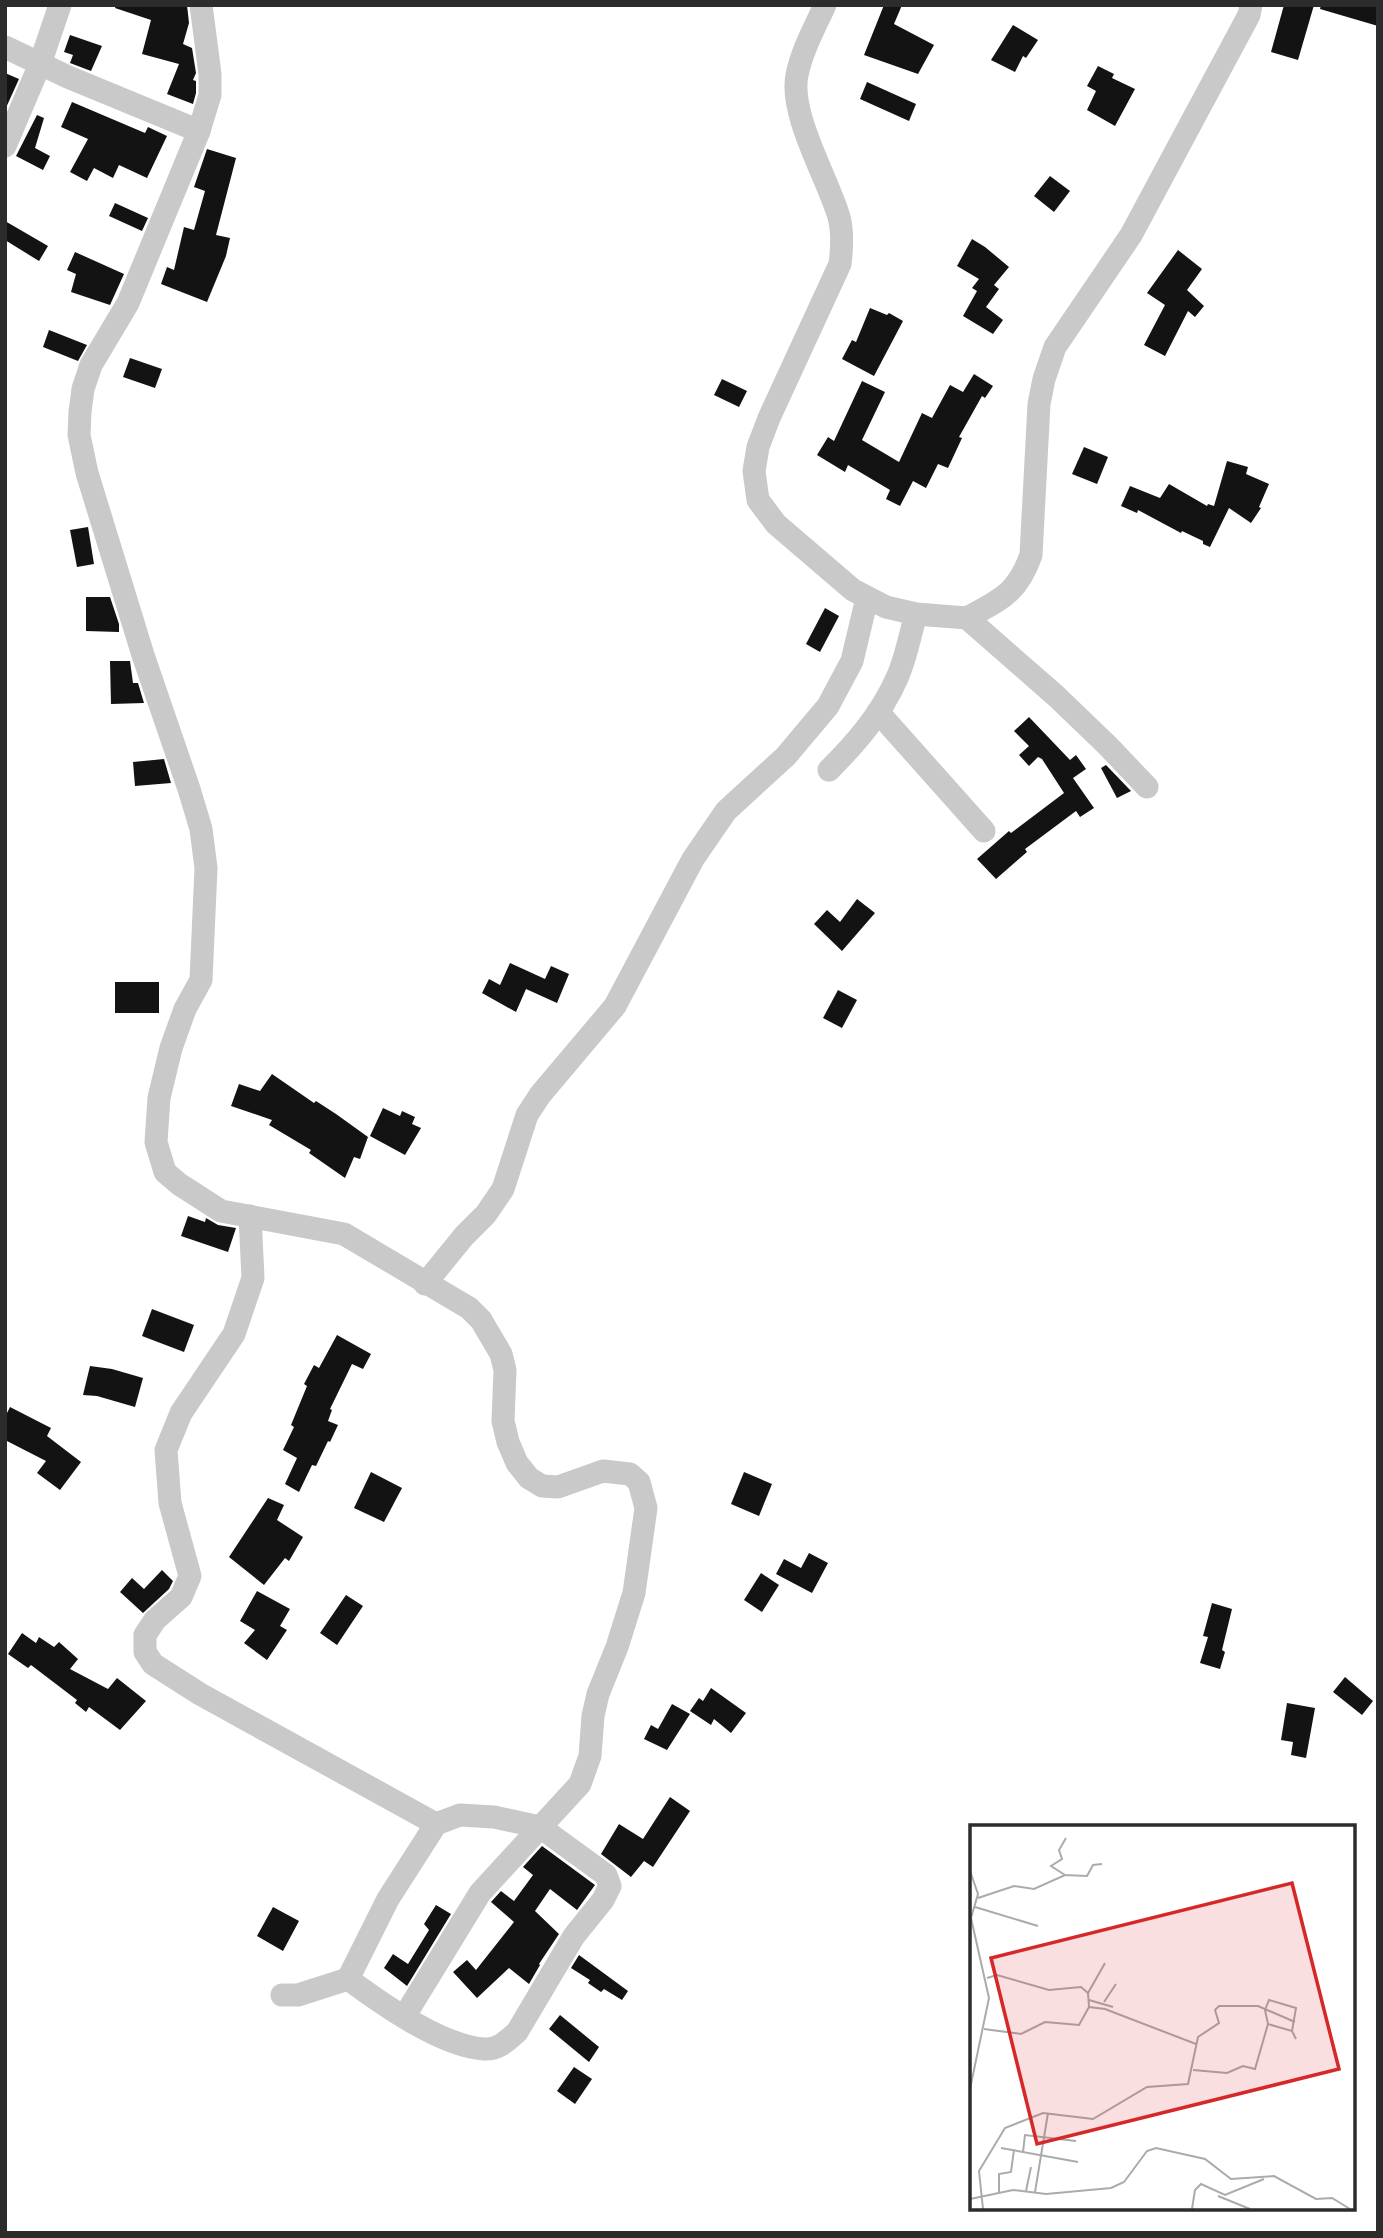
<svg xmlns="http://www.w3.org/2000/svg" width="1383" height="2238" viewBox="0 0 1383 2238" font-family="Figtree,sans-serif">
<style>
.building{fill:#131313}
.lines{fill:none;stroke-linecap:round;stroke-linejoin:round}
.minor{stroke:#c9c9c9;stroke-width:23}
.inset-road{fill:none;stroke:#ababab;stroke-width:2}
.view{fill:#d62828;fill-opacity:0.15;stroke:#d62828;stroke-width:3.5}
.inset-edge{fill:none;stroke:#2c2c2c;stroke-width:3.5}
</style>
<rect width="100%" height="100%" fill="#fff"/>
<g class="building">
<path d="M116 5H187L189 23 183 44 192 48 196 73 193 80 196 81V93L193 104 167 94 179 64 142 54 151 20 115 8Z"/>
<path d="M884 5H902L894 24 934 45 918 74 864 55Z"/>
<path d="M1284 5H1314L1298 60 1271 52Z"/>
<path d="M1321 5H1378V26L1320 9Z"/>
<path d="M1013 25 1038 40 1026 58 1023 56 1015 72 991 60Z"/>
<path d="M70 35 102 46 91 71 70 63 73 55 64 52Z"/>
<path d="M1098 66 1114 74 1112 78 1135 89 1115 126 1087 110 1096 91 1087 86Z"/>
<path d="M5 73 19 79 5 110Z"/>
<path d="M867 82 916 104 909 121 860 99Z"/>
<path d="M72 102 145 133 148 127 167 136 147 178 119 165 113 178 94 168 87 181 70 172 88 139 61 127Z"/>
<path d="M37 115 44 118 35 148 50 156 43 170 16 156Z"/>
<path d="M207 149 236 158 216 235 230 238 226 256 207 302 161 284 167 267 174 270 184 227 194 230 205 191 194 187Z"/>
<path d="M1050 176 1070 191 1054 212 1034 196Z"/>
<path d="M115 203 148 218 142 231 109 216Z"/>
<path d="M5 221 48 246 39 261 5 240Z"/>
<path d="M972 239 985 247 1009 267 994 285 999 289 986 307 1003 320 993 334 963 316 977 291 972 288 979 279 957 266Z"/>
<path d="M1178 250 1202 269 1187 290 1204 306 1195 317 1188 311 1165 356 1144 345 1165 305 1147 293Z"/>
<path d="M75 252 124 274 110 305 71 292 76 274 67 270Z"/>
<path d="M870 308 887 315 889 313 903 321 874 376 842 359 852 340 856 342Z"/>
<path d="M49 330 87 345 78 361 43 347Z"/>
<path d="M130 358 162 369 155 388 123 377Z"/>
<path d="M974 374 993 386 985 398 982 396 959 437 962 438 948 468 938 464 926 488 913 481 900 506 886 499 890 490 848 465 845 472 817 455 828 437 834 441 862 381 885 392 862 440 899 462 922 413 932 418 950 385 963 392Z"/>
<path d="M722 379 747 391 739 407 714 395Z"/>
<path d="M1084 447 1108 457 1097 484 1072 474Z"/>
<path d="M1227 461 1248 467 1246 474 1269 484 1259 507 1261 508 1251 523 1229 508 1210 547 1203 544V541L1182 531 1181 533 1138 510 1137 513 1121 506 1130 486 1160 498 1169 484 1207 506 1208 504 1214 506Z"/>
<path d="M88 527 94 564 77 567 70 530Z"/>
<path d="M86 597H110L119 624V632L86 631Z"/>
<path d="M825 608 839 616 820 652 806 644Z"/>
<path d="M110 661H130L133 683H138L144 703 111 704Z"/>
<path d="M1029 717 1070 760 1076 755 1086 769 1073 778 1094 808 1080 817 1076 811 1025 849 1027 852 996 879 977 859 1009 831 1011 833 1064 793 1042 759 1038 757 1029 766 1019 755 1029 746 1014 731Z"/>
<path d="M164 759 171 783 135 786 133 762Z"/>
<path d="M1106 765 1131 791 1117 798 1101 768Z"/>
<path d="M857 899 875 913 842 951 814 924 827 910 840 922Z"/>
<path d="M510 963 545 979 551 966 569 974 557 1003 526 989 516 1012 482 993 489 979 500 985Z"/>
<rect x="115" y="982" width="44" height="31"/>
<path d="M838 990 857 1000 842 1028 823 1018Z"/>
<path d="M272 1074 314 1103 316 1101 336 1114 368 1137 360 1159 354 1157 345 1178 309 1153 311 1150 269 1125 272 1120 231 1106 239 1084 260 1091Z"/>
<path d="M383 1108 400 1116 402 1111 415 1117 412 1124 421 1128 405 1155 370 1136Z"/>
<path d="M188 1216 205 1222 206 1218 218 1225 236 1228 228 1252 181 1236Z"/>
<path d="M152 1309 194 1325 184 1352 142 1336Z"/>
<path d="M337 1335 371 1354 363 1369 352 1364 330 1409 332 1410 328 1421 338 1425 330 1442 328 1441 316 1466 312 1465 299 1492 285 1484 297 1458 283 1450 294 1427 291 1425 307 1386 304 1384 314 1365 319 1368Z"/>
<path d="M90 1366 112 1369 143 1378 135 1407 97 1396 83 1395Z"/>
<path d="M10 1407 51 1428 47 1436 81 1462 60 1490 37 1473 46 1461 5 1440V1417Z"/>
<path d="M371 1472 402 1488 384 1522 354 1508Z"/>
<path d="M744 1472 772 1484 759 1516 731 1504Z"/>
<path d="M268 1498 284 1505 277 1520 303 1537 289 1561 285 1558 264 1585 229 1557Z"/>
<path d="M809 1553 828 1563 812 1593 776 1574 784 1559 801 1568Z"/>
<path d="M162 1570 173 1581 169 1589 143 1613 120 1592 132 1578 144 1589Z"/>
<path d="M761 1573 779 1585 762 1612 744 1600Z"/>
<path d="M257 1591 290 1609 280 1626 287 1630 267 1660 244 1643 255 1630 240 1621Z"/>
<path d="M346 1595 363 1606 337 1645 320 1633Z"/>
<path d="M1212 1603 1232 1609 1222 1650 1225 1652 1220 1669 1200 1663 1208 1637 1203 1636Z"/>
<path d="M22 1633 36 1643 39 1637 54 1647 59 1642 78 1659 70 1669 108 1689 117 1678 146 1701 120 1730 89 1707 86 1712 75 1703 77 1700 31 1665 28 1668 8 1654Z"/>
<path d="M1345 1677 1373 1701 1362 1715 1333 1692Z"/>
<path d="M711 1688 746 1713 731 1733 714 1719 711 1725 690 1711 699 1698 703 1701Z"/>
<path d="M1287 1703 1315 1708 1306 1758 1291 1755 1293 1742 1281 1740Z"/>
<path d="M672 1704 690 1714 667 1750 644 1739 651 1725 658 1729Z"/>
<path d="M670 1797 690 1811 653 1867 644 1861 631 1877 601 1854 619 1824 643 1839Z"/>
<path d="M542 1846 595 1885 577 1910 550 1889 535 1911 559 1934 539 1964 540 1965 529 1984 509 1968 477 1998 453 1972 467 1960 476 1970 514 1922 491 1902 501 1891 514 1901 533 1875 523 1867Z"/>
<path d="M436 1905 451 1914 407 1986 384 1968 393 1954 408 1964 429 1930 424 1924Z"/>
<path d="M273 1907 299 1921 283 1951 257 1936Z"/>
<path d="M579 1955 628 1991 622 2000 604 1989 601 1992 588 1983 590 1980 571 1968Z"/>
<path d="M560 2015 599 2047 589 2062 549 2029Z"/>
<path d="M574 2067 592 2079 575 2104 557 2091Z"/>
</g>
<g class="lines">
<g class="minor">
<path d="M201 5 210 74V95L199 131 128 303 91 365 83 389 80 412 79 435 87 473 143 655 189 789 201 829 206 868 201 980 185 1009 171 1048 159 1098 156 1142 165 1172 179 1184 221 1211 344 1234 469 1308 481 1320 501 1354 505 1370 503 1421 508 1442 517 1463 529 1478 542 1486 558 1487 603 1471 630 1474 639 1482 646 1508 634 1593 617 1647 598 1694 593 1716 590 1756 580 1784 480 1893 404 2017"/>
<path d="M825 5C815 27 802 50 797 75 789 114 827 177 839 217 843 232 842 248 840 264L769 418 758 447 754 471 758 500 776 524 853 590 886 607 916 614 967 618 1056 696 1107 745 1147 787"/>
<path d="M5 47 68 77 199 131"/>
<path d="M5 146 40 64 60 5"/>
<path d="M967 618C1001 599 1017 594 1031 555L1039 404 1044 379 1055 347 1131 235 1249 15 1251 5"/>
<path d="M878 712 984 831"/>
<path d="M829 770C857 742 881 714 897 678 906 658 910 635 916 614"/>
<path d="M250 1216 253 1278 234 1334 181 1413 166 1450 170 1503 190 1576 181 1597 155 1620 145 1635V1652L153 1664 200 1694 436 1824"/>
<path d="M425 1284 464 1236 486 1214 503 1189 527 1115 540 1095 615 1006 693 859 726 811 786 756 828 706 852 661 867 598"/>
<path d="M282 1995H298L348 1979 388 1899 436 1824 460 1815 494 1817 540 1827 606 1875 610 1886 603 1900 574 1936 517 2032C507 2041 498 2050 484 2049 441 2046 382 2004 348 1979"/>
</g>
</g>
<g transform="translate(970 1825)">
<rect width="385" height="385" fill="#fff"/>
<path class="inset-road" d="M0 46 8 69 1 93 19 173 0 264M95 50 81 41 92 34 89 25 96 13M8 73 44 61 64 64 95 50 117 51 123 40 132 39M5 82 68 101M17 153 27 150 79 165 111 162 118 168M119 175 143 182M134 177 146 159M119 182 135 184 226 219M14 204 51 209 75 197 109 200 119 182 118 168 135 138M322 206 326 183 299 175 295 185 298 199 322 206 326 214M223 245 257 248 273 241 285 244 298 199M31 323 108 337M53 327 55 310 106 316M56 366 61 342M29 367V349L41 347 44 325M65 367 78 288M248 371 280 384M0 374 43 365 76 369 141 363 154 357 177 326 186 323 235 334 261 354 304 351 346 374 362 373 380 384M13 384 9 346 35 303 73 288 123 294 177 262 218 259 228 212 249 198 245 185 249 181H288L325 197M222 384 225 365 231 359 255 370 294 354"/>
<path class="view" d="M322 58 369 244 67 319 21 133Z"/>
<rect width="385" height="385" class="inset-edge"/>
</g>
<rect width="1383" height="2238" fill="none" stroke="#2c2c2c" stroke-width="14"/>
</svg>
